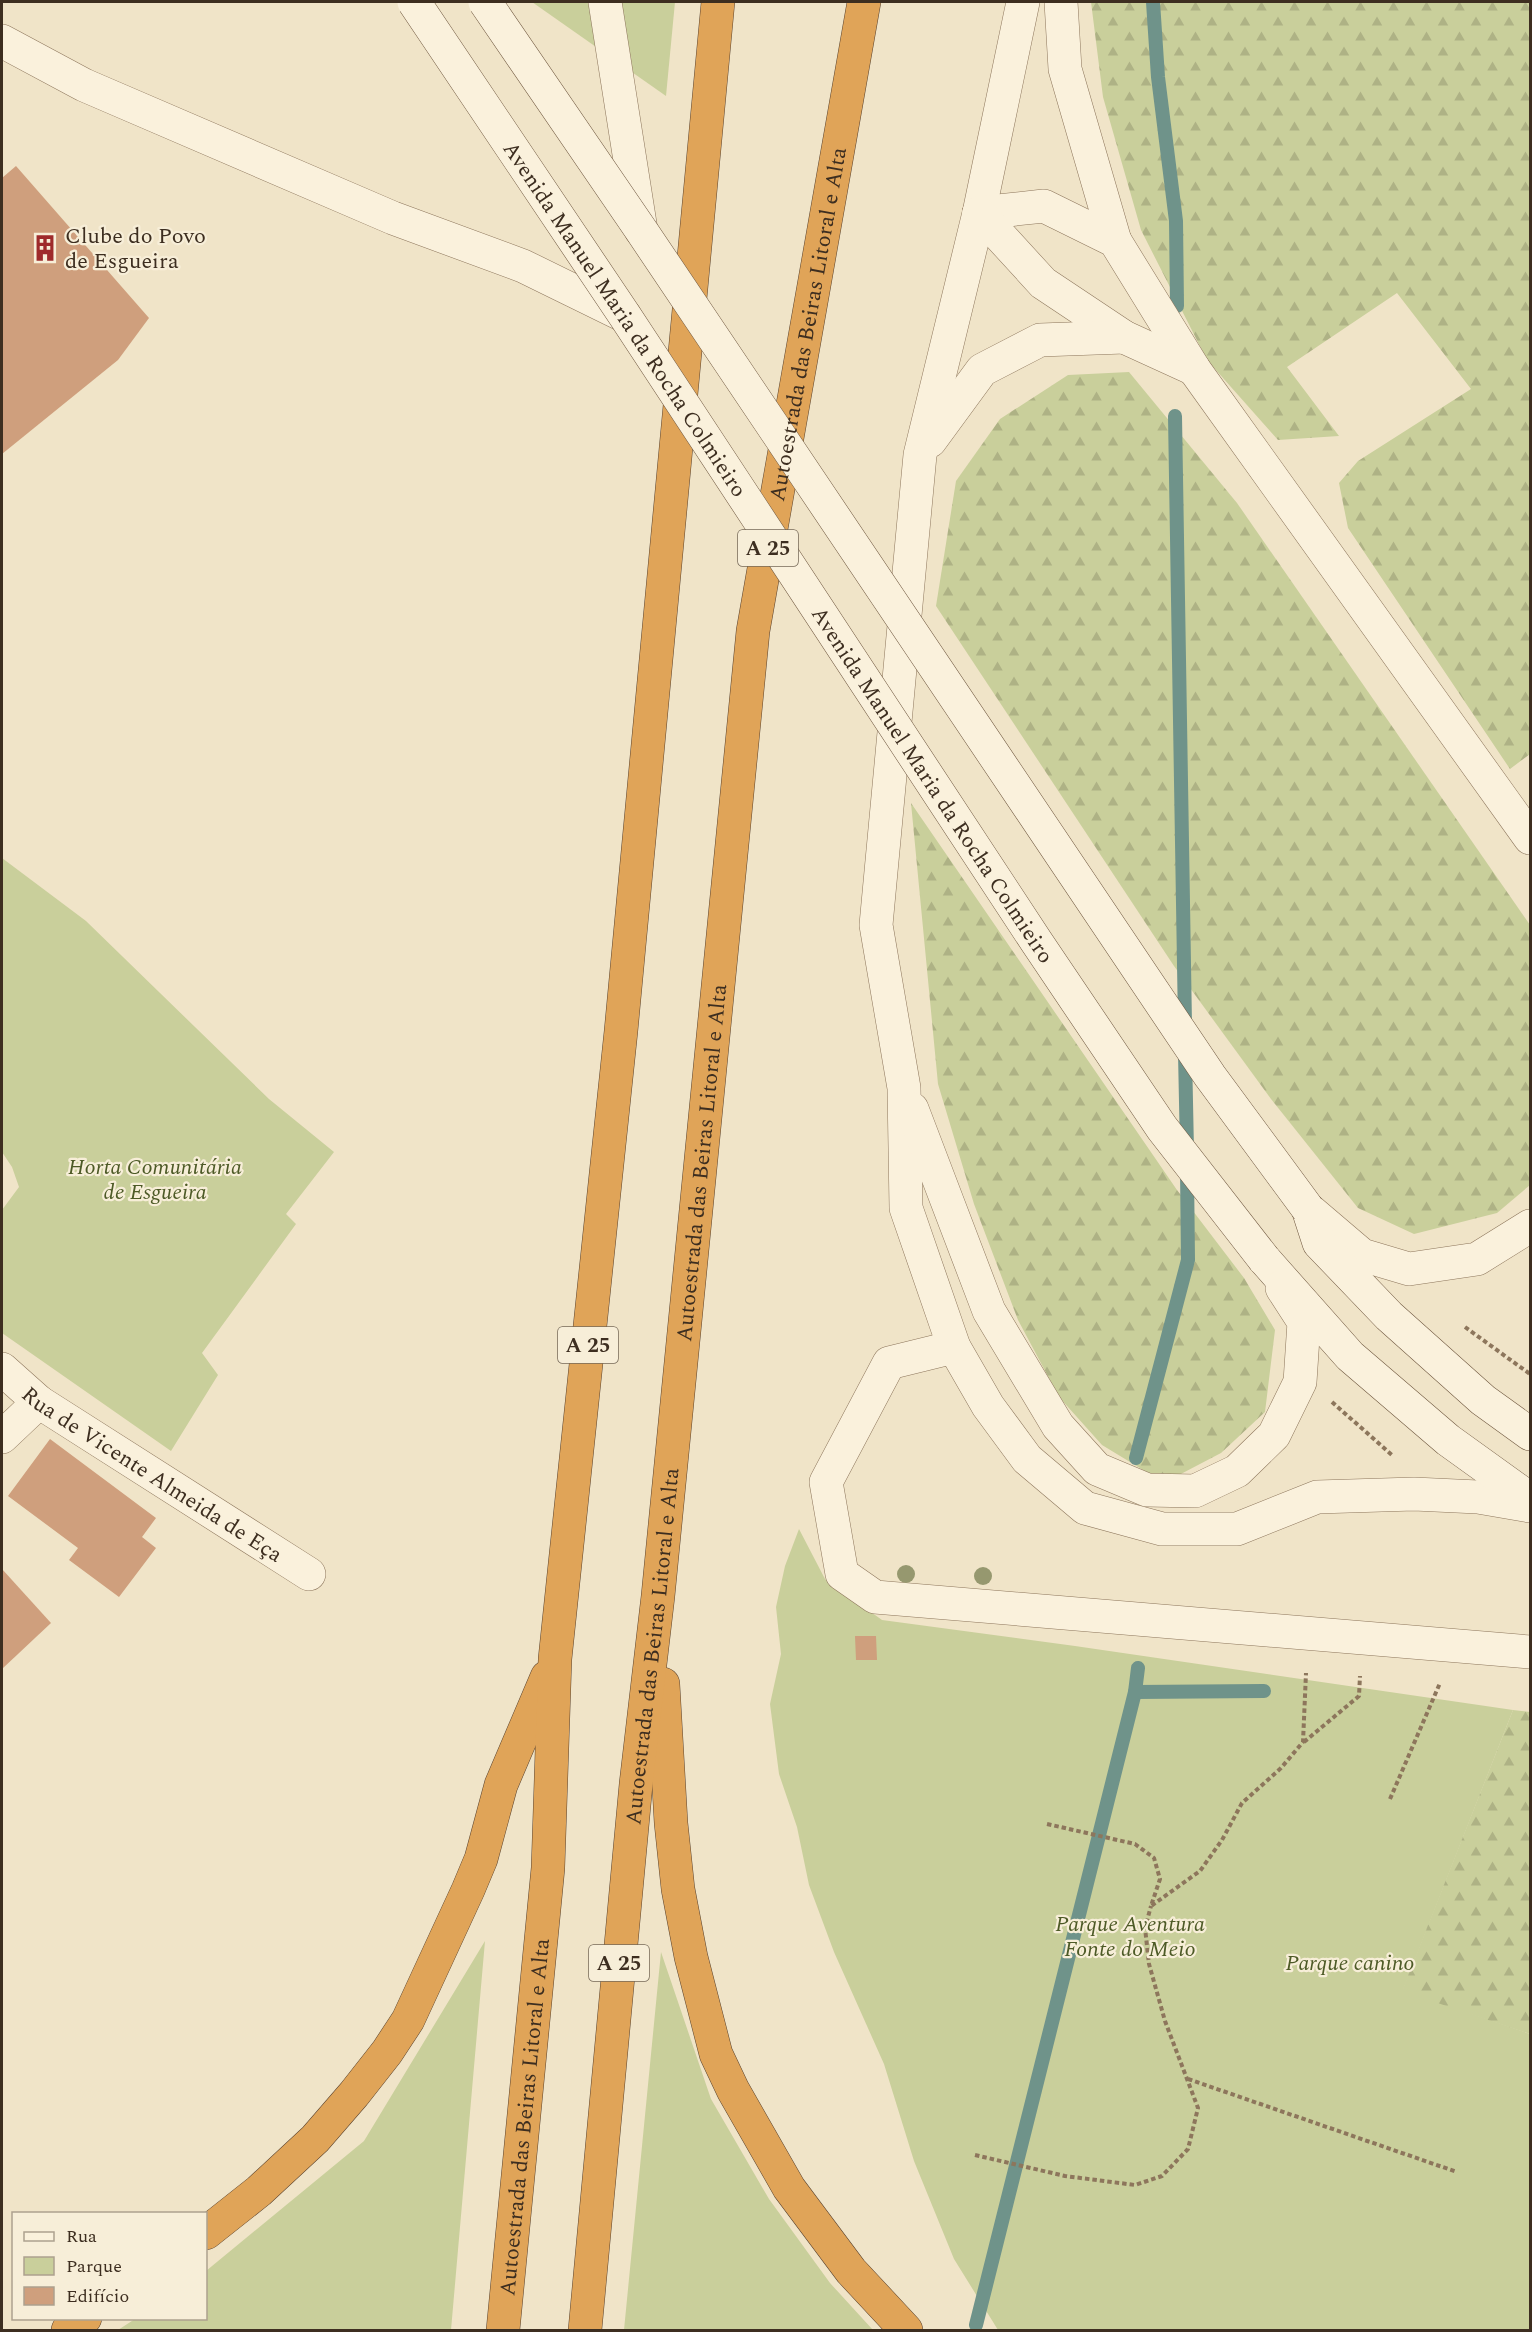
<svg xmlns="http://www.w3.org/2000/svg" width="1532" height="2332" viewBox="0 0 1532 2332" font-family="Spectral,serif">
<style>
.green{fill:#c9cf9b}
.forest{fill:url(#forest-firs)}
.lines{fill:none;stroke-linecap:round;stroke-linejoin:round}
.stream{stroke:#6f938a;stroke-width:14}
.building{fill:#cf9f7d}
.street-casing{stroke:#8d765c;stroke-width:34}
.secondary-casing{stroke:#6f573f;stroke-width:34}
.highway-casing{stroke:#5b4430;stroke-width:34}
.path{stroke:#8d765c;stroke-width:4;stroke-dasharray:4.5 3;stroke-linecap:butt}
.street{stroke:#faf1dc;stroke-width:33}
.secondary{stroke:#faf1dc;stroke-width:33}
.highway{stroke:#e0a458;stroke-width:33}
.secondary-bridge-casing{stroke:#6f573f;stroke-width:34;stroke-linecap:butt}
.secondary-bridge{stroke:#faf1dc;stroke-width:33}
.tree{fill:#96986f}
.labels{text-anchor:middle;stroke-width:4.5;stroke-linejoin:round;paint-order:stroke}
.shield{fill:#f7eed8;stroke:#756857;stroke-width:1.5}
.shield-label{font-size:21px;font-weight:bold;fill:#3d2e20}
.poi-label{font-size:22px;fill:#3d2e20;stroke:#f7eed8;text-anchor:start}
.street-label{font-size:22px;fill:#3d2e20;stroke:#f7eed8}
.park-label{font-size:22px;font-style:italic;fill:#4d5a26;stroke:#f7eed8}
</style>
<defs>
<pattern id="forest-firs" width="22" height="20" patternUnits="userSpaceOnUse" patternTransform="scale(1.5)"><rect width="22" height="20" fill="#c9cf9b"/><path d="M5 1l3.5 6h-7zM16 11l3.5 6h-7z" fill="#aeb285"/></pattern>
</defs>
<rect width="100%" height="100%" fill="#f0e4c8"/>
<g class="green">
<path d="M532 2H675L666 96Z"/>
<path d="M2 858 86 921 269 1099 334 1152 286 1214 296 1224 202 1353 218 1375 171 1451 2 1333V1210L19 1187 12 1167 2 1152Z"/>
<path d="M799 1529 825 1579 882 1620 1075 1646 1513 1710 1403 1990 1530 2034V2330H998L954 2259 914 2161 884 2064 834 1952 809 1885 797 1827 779 1774 770 1704 781 1654 776 1607 785 1566Z"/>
<path d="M485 1941 451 2330H118L135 2319 206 2318V2271L364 2141Z"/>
<path d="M661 1952 711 2099 769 2199 830 2283 873 2330H624Z"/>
</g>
<g class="forest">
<path d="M1091 2H1530V754L1510 769 1348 528 1339 483 1358 461 1471 389 1397 293 1287 367 1339 436 1278 440 1207 360 1141 230 1103 97Z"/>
<path d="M1129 372 1237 503 1530 925V1185L1497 1213 1414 1234 1358 1208 1271 1099 1174 966 936 606 956 481 1000 419 1068 375Z"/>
<path d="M911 803 1177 1190 1244 1278 1275 1330 1265 1412 1221 1453 1177 1476H1153L1102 1445 1059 1397 1018 1320 974 1204 938 1084Z"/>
<path d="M1513 1710 1530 1712V2034L1402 1991Z"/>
</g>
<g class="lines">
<g class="stream">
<path d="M1153 2 1158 77 1176 221 1177 306"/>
<path d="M1175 416 1185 1025"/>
<path d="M1185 1053 1187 1151"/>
<path d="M1136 1458 1188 1260 1187 1170"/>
<path d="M1135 1692 1264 1691"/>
<path d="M976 2325 1135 1692 1138 1668"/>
</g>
</g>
<g class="building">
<path d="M16 166 149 318 118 360 2 454V178Z"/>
<path d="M50 1439 156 1518 142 1537 156 1548 119 1597 69 1560 78 1548 8 1496Z"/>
<path d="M2 1569 51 1623 2 1669Z"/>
<path d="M855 1636H876L877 1660H856Z"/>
</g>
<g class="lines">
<defs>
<g id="street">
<path d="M605 2 641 230"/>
<path d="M1023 2 979 213 920 455 876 925 904 1088 906 1208 954 1347 988 1406 1027 1459 1085 1508 1162 1529H1237L1317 1497 1414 1494 1478 1497 1530 1506"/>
<path d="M1061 2 1065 69 1115 241"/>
<path d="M2 41 84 85 393 218 523 266 625 316"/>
<path d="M979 213 1044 206 1115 241 1194 369 1530 838"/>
<path d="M979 213 1043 283 1124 337 1194 369"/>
<path d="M930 441 982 370 1040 340 1124 337"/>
<path d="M912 1109 989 1311 1058 1426 1097 1469 1147 1490 1195 1491 1237 1471 1274 1435 1300 1382 1304 1322 1282 1288"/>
<path d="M1308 1209 1362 1255 1409 1269 1477 1259 1530 1226"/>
<path d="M954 1347 889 1363 826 1482 842 1574 875 1597 1530 1652"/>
<path id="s1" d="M2 1369 39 1402 309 1574"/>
<path d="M2 1437 39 1402"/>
</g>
<g id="secondary">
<path d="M1308 1209 1319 1243 1389 1316 1483 1400 1530 1434"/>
<path d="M1264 1259 1350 1356 1448 1440 1530 1499"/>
</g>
<g id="highway">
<path d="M663 1684 671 1823 678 1889 691 1957 716 2054 733 2090 789 2188 851 2271 906 2330"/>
<path d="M206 2233 259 2191 315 2139 354 2094 387 2052 408 2020 468 1890 481 1859 501 1785 547 1677"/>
<path d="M68 2330 85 2318"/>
<path id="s2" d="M503 2330 548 1868 555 1659 621 1031 718 2"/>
<path id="s3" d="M585 2330 636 1784 658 1596 753 631 864 2"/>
</g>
</defs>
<use href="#street" class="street-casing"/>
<use href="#secondary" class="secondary-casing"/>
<use href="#highway" class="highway-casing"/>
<g class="path">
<path d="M1465 1327 1530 1374"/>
<path d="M1332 1402 1392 1455"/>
<path d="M1304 1742 1359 1696 1360 1676"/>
<path d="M1390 1799 1440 1683"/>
<path d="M1047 1824 1135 1844 1154 1858 1160 1879 1151 1906 1200 1871 1222 1840 1242 1803 1281 1768 1303 1742 1306 1673"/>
<path d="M1188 2079 1457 2172"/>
<path d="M975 2155 1065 2176 1135 2185 1162 2176 1188 2149 1198 2108 1165 2021 1149 1964 1145 1928 1151 1906"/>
</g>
<use href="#street" class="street"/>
<use href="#secondary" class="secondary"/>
<use href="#highway" class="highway"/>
<defs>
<g id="secondary-bridge">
<path id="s4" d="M414 2 625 316 1036 941 1162 1128 1264 1259"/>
<path d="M485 2 641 230 1210 1076 1308 1209"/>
</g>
</defs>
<use href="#secondary-bridge" class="secondary-bridge-casing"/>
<use href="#secondary-bridge" class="secondary-bridge"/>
</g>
<g class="tree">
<circle cx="906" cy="1574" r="9"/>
<circle cx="983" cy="1576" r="9"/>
</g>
<defs>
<symbol id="building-bare" viewBox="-9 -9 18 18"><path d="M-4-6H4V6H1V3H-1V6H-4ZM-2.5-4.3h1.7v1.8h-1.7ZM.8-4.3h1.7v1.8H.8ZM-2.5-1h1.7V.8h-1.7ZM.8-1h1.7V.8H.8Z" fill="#9e2a2b" stroke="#f7eed8" stroke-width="2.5" paint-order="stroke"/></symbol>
</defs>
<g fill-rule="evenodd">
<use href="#building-bare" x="26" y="229" width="38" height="38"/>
</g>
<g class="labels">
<g class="shield">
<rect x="738" y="530" width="60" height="36" rx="4.5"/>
<rect x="558" y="1327" width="60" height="36" rx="4.5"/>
<rect x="589" y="1945" width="60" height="36" rx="4.5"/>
</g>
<g class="shield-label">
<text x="768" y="555">A 25</text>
<text x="588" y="1352">A 25</text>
<text x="619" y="1970">A 25</text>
</g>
<g class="poi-label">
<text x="65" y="243">Clube do Povo<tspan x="65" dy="25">de Esgueira</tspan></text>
</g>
<g class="street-label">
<text dy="8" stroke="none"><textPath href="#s4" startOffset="381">Avenida Manuel Maria da Rocha Colmieiro</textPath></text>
<text dy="8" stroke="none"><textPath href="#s3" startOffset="2019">Autoestrada das Beiras Litoral e Alta</textPath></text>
<text dy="8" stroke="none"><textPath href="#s4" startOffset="939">Avenida Manuel Maria da Rocha Colmieiro</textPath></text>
<text dy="8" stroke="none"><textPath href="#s3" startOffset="1173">Autoestrada das Beiras Litoral e Alta</textPath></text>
<text dy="8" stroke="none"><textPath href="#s1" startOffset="184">Rua de Vicente Almeida de Eça</textPath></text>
<text dy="8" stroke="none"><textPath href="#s3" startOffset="687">Autoestrada das Beiras Litoral e Alta</textPath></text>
<text dy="8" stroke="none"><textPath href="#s2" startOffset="214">Autoestrada das Beiras Litoral e Alta</textPath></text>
</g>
<g class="park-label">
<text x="155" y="1174">Horta Comunitária<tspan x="155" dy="25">de Esgueira</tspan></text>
<text x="1130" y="1931">Parque Aventura<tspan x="1130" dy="25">Fonte do Meio</tspan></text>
<text x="1350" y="1970">Parque canino</text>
</g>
</g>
<rect width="1532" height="2332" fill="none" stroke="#3d2e20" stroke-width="6"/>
<rect x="12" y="2212" width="195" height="108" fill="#f7eed8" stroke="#ada18e" stroke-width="1.5"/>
<rect x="24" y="2232" width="30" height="9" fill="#faf1dc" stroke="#ada18e" stroke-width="1.5"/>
<text x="66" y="2242" font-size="18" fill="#3d2e20">Rua</text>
<rect x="24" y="2257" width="30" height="18" fill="#c9cf9b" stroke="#ada18e" stroke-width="1.5"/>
<text x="66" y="2272" font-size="18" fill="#3d2e20">Parque</text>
<rect x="24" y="2287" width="30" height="18" fill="#cf9f7d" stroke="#ada18e" stroke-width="1.5"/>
<text x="66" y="2302" font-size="18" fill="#3d2e20">Edifício</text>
</svg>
